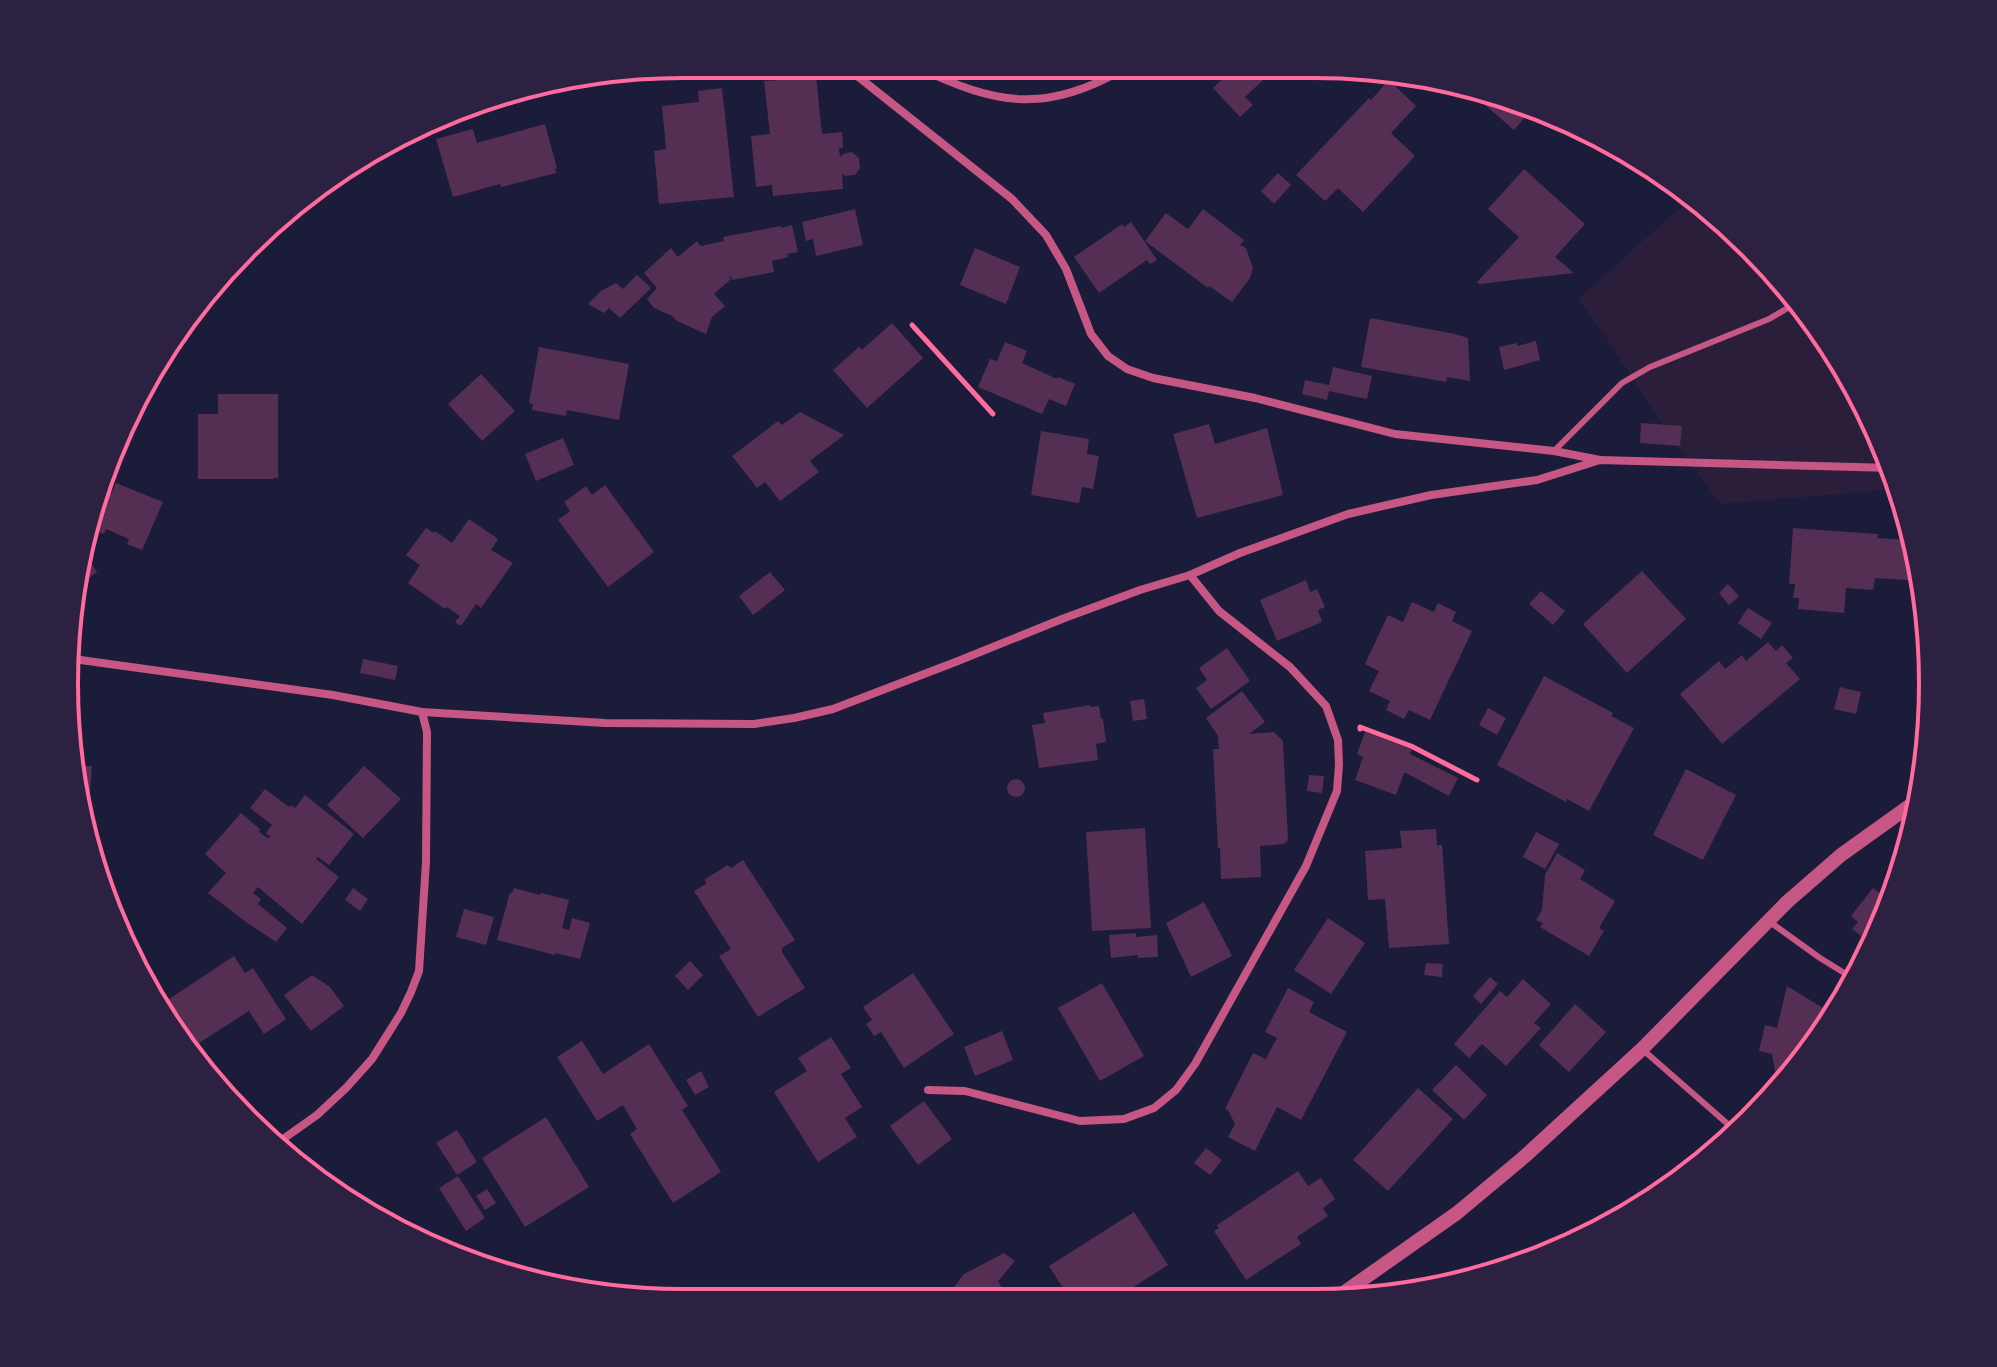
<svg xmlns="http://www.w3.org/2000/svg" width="1997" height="1367" viewBox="0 0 1997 1367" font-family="'Work Sans',sans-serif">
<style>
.green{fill:#2a1e3b}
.building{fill:#542f53}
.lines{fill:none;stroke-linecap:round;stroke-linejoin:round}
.path{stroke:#ff6b9d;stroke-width:5}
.service{stroke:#c65784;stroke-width:6}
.minor{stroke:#c65784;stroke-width:8}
.tertiary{stroke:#c65784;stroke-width:14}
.rim{fill:none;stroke:#ff6b9d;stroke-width:4}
</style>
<rect width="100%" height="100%" fill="#1b1b3a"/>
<path class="green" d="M1691 202 1751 245 1828 339 1886 446 1899 489 1720 504 1654 412 1606 337 1578 299 1676 211Z"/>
<g class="building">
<path d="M762 65 801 66 791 79 816 76 822 134 842 132 843 148H839L840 157 843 154 852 152 859 158 860 168 855 175 845 176 842 173 843 189 773 196 772 185 756 187 751 136 770 134 764 81 781 80Z"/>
<path d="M1229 73H1256L1263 80 1245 97 1253 105 1240 117 1213 88Z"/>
<path d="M1389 80 1416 106 1391 133 1415 156 1363 212 1338 188 1325 201 1296 175 1369 98 1371 100Z"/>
<path d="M1463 86 1532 109 1514 130Z"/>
<path d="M722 88 734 197 659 204 654 151 666 149 662 106 699 102 698 91Z"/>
<path d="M545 124 557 168 555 169 556 173 501 187 500 184 453 197 436 139 473 129 477 143Z"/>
<path d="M1524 169 1585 224 1555 257 1574 273 1480 284 1477 282 1519 237 1488 209Z"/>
<path d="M1278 173 1291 185 1274 204 1261 191Z"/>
<path d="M855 209 863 245 816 256 813 239 806 241 802 222Z"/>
<path d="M1203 209 1244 240 1240 245 1246 248 1253 268 1250 278 1232 302 1209 286 1208 288 1145 241 1166 213 1188 229Z"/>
<path d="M1131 222 1157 260 1150 264 1147 260 1099 293 1074 257 1122 224 1124 227Z"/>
<path d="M792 225 798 252 787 254 788 257 772 261 774 272 732 280 731 276 729 277 731 279 714 294 725 306 712 317 706 334 677 321 672 316 654 308 647 299 657 288 644 273 671 248 678 257 697 241 701 246 724 241 723 237 781 226V228Z"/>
<path d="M975 248 1020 267 1006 304 960 285Z"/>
<path d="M637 275 651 288 620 318 609 308 604 313 588 304 601 291 616 283 623 289Z"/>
<path d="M1370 318 1455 334 1468 338 1470 381 1447 377 1446 382 1361 367Z"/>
<path d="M892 323 923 358 867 408 833 370 859 347 862 350Z"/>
<path d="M1536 341 1540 360 1504 370 1499 347 1517 343V346Z"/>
<path d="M1005 342 1027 351 1022 363 1057 379 1058 377 1075 384 1066 406 1049 399 1042 414 978 387 990 359 997 361Z"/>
<path d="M539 347 629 364 619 420 567 410 566 416 532 410 533 404 529 403Z"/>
<path d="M1333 367 1372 376 1367 399 1329 391 1327 400 1302 394 1305 380 1329 385Z"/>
<path d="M481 374 515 411 482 441 448 404Z"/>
<path d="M218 394H278V478H273V479H198V414H218Z"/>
<path d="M800 412 844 435 810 461 819 472 780 501 765 482 757 488 732 456 778 421 782 425Z"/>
<path d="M1641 423 1682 426 1680 446 1640 443Z"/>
<path d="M1209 424 1215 444 1267 428 1283 495 1197 518 1173 434Z"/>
<path d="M1041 431 1089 439 1087 454 1099 456 1093 489 1082 487 1079 503 1031 495Z"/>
<path d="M563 438 574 465 536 481 525 454Z"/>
<path d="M116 483 163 502 142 550 127 544 129 539 106 529 104 534 92 529 101 490 111 494Z"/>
<path d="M605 485 654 552 608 587 558 520 570 511 564 502 586 486 592 495Z"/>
<path d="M469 519 498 539 491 550 513 563 481 608 476 604 461 626 455 622 460 616 447 607 445 609 408 583 420 565 406 555 426 528 434 533 435 531 452 543Z"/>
<path d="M1793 528 1878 534 1877 538 1908 540V530H1911L1921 562 1923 581 1875 578 1873 590 1846 588 1844 613 1798 609 1799 598H1793L1795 584H1789Z"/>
<path d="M86 556 97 572 79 585 82 569Z"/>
<path d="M1642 571 1686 619 1627 673 1583 624Z"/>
<path d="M770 572 785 590 753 615 739 596Z"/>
<path d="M1306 580 1310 592 1317 589 1325 607 1318 610 1322 622 1277 641 1260 600Z"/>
<path d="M1728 584 1739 596 1729 605 1719 593Z"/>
<path d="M1541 591 1565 611 1553 625 1529 604Z"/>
<path d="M1412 602 1434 612 1438 603 1456 612 1452 621 1472 631 1430 720 1409 710 1404 719 1386 710 1390 701 1369 691 1379 671 1365 664 1388 615 1403 622Z"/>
<path d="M1748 608 1772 623 1761 639 1738 623Z"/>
<path d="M1768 642 1776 651 1782 645 1793 658 1786 663 1800 679 1722 744 1680 694 1719 661 1725 669 1742 655 1746 661Z"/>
<path d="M1227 648 1250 681 1211 709 1196 688 1207 680 1199 668Z"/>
<path d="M363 659 398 666 395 680 360 673Z"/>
<path d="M1544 676 1613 713 1611 716 1634 728 1589 811 1567 799 1566 802 1497 765Z"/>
<path d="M1840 687 1861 692 1856 714 1834 709Z"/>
<path d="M1242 691 1265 722 1249 734 1274 732 1283 741 1288 840 1284 844 1260 846 1261 877 1221 879 1220 848H1218L1213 749H1219L1218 736 1206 718Z"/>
<path d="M1144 699 1147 719 1133 721 1130 701Z"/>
<path d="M1090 705V707L1099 706 1101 719H1103L1106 742 1096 744 1098 760 1039 768 1032 725 1045 723 1043 713Z"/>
<path d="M1488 708 1506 718 1497 735 1479 725Z"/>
<path d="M1365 732 1412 749 1410 754 1458 778 1449 796 1406 773H1404L1396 795 1355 780 1363 757 1357 754Z"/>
<path d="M73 761H83V766H92L88 817H94V826H84L76 805Z"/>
<path d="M364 766 401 799 363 838 327 805Z"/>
<path d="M1686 769 1736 795 1703 860 1653 835Z"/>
<path d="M1309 775 1324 776 1322 793 1307 791Z"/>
<circle cx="1016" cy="788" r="9"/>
<path d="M265 789 289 807 291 805 295 808 305 795 354 834 329 865 318 857 316 859 339 877 302 924 258 887 253 893 261 899 258 904 287 928 276 942 246 922 208 893 226 873 205 854 241 813 260 829 259 832 267 838 271 837 266 833 272 825 250 808Z"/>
<path d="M1145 828 1151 928 1092 931 1086 832Z"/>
<path d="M1436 829 1437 845H1442L1449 944 1389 948 1385 899 1368 900 1365 851 1402 848 1400 831Z"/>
<path d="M1536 832 1559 844 1545 869 1523 857Z"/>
<path d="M1557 853 1585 870 1580 879 1615 901 1599 928 1604 931 1589 956 1540 927 1543 923 1536 920 1542 910 1545 875Z"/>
<path d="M743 860 795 940 782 948V952L805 988 758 1017 719 956 731 949 694 891 706 884 705 879 728 865 731 868Z"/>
<path d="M1885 886 1894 893 1886 920 1873 945 1852 929 1858 922 1851 916 1873 888 1880 893Z"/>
<path d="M353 888 368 899 360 911 345 900Z"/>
<path d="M514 888 540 895 541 893 569 900 562 928 569 930 572 918 590 923 580 959 555 953V955L497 940 510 892 512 893Z"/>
<path d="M1204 902 1232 956 1191 977 1166 923Z"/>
<path d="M464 909 494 917 486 945 456 937Z"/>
<path d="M1328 918 1365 943 1331 994 1294 970Z"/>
<path d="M1136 933V937L1157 935 1158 957 1138 958V955L1111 958 1109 935Z"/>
<path d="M234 956 245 973 253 968 286 1019 264 1034 249 1011 199 1043 204 1051 196 1057 157 1007Z"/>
<path d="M690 961 703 975 688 990 675 976Z"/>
<path d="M1426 963 1443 964 1442 977 1424 975Z"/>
<path d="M913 973 954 1034 904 1068 881 1032 874 1036 866 1024 872 1020 863 1007Z"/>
<path d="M312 975 330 987 344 1006 311 1031 284 995Z"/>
<path d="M1490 977 1498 984 1481 1004 1473 996Z"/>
<path d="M1523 979 1551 1004 1534 1023 1541 1028 1506 1066 1482 1044 1469 1058 1454 1044 1500 991 1507 997Z"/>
<path d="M1102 983 1144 1056 1100 1081 1058 1008Z"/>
<path d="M1787 986 1823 1008 1821 1015 1834 1018 1829 1027 1778 1089 1772 1054 1759 1051 1765 1025 1777 1028Z"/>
<path d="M1288 988 1314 1002 1309 1012 1347 1032 1301 1120 1277 1107 1255 1151 1228 1137 1235 1124 1228 1110 1225 1109 1253 1053 1266 1059 1277 1038 1265 1032Z"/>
<path d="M1575 1004 1606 1032 1569 1072 1539 1045Z"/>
<path d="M1002 1031 1013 1060 975 1076 964 1047Z"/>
<path d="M831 1037 851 1068 841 1074 862 1107 845 1118 857 1137 818 1162 774 1092 807 1071 798 1058Z"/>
<path d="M582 1041 603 1074 649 1044 688 1106 682 1110 721 1172 673 1203 630 1134 637 1129 623 1105 597 1121 557 1057Z"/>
<path d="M1456 1065 1487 1095 1464 1120 1432 1090Z"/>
<path d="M701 1071 709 1087 695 1095 686 1080Z"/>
<path d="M1418 1088 1453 1119 1388 1191 1353 1160Z"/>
<path d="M924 1101 952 1139 918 1165 890 1126Z"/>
<path d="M546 1117 589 1187 525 1227 482 1158Z"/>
<path d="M457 1130 477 1162 457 1175 436 1143Z"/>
<path d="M1206 1148 1222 1160 1210 1175 1194 1163Z"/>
<path d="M1298 1171 1308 1186 1321 1178 1335 1199 1323 1208 1328 1216 1297 1237 1301 1244 1246 1280 1214 1231 1219 1228 1217 1225Z"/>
<path d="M458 1176 485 1218 466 1231 439 1188Z"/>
<path d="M487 1189 496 1203 485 1210 476 1196Z"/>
<path d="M1134 1212 1168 1265 1113 1300 1070 1299 1049 1266Z"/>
<path d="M1004 1253 1015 1261 998 1281 1008 1298 949 1297 948 1295 952 1293 951 1291 964 1274Z"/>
</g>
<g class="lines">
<g class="path">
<path d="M912 325 993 414"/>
<path d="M1360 729V727L1411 746 1477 780"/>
</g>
<g class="service">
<path d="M1554 451 1622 383 1650 367 1769 319 1798 302"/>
<path d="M1770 922 1820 958 1854 979"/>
<path d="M1642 1049 1738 1133"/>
</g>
<g class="minor">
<path d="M846 67 1012 199 1046 235 1066 269 1091 334 1108 356 1127 369 1153 378 1255 398 1395 434 1554 451 1600 460"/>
<path d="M919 68C995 104 1044 114 1120 71"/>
<path d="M66 658 333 695 422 712 605 723 754 724 794 718 833 709 958 661 1062 619 1140 590 1190 575 1240 553 1348 514 1431 495 1537 480 1600 460 1892 468"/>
<path d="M928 1090 965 1091 1080 1121 1124 1119 1154 1108 1176 1090 1195 1064 1306 866 1337 791 1339 764 1338 740 1326 706 1290 667 1219 611 1190 575"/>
<path d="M276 1144 317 1115 346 1088 372 1059 401 1013 411 992 419 971 426 862 427 732 422 712"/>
</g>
<path class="tertiary" d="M1332 1301 1457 1213 1524 1157 1642 1049 1787 902 1841 855 1922 797"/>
</g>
<path d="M0 0H1997V1367H0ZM683 78H1314A605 605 0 0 1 1919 683V684A605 605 0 0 1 1314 1289H683A605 605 0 0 1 78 684V683A605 605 0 0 1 683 78Z" fill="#2d2142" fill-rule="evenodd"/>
<path class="rim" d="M683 78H1314A605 605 0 0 1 1919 683V684A605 605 0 0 1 1314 1289H683A605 605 0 0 1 78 684V683A605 605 0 0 1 683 78Z"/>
</svg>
